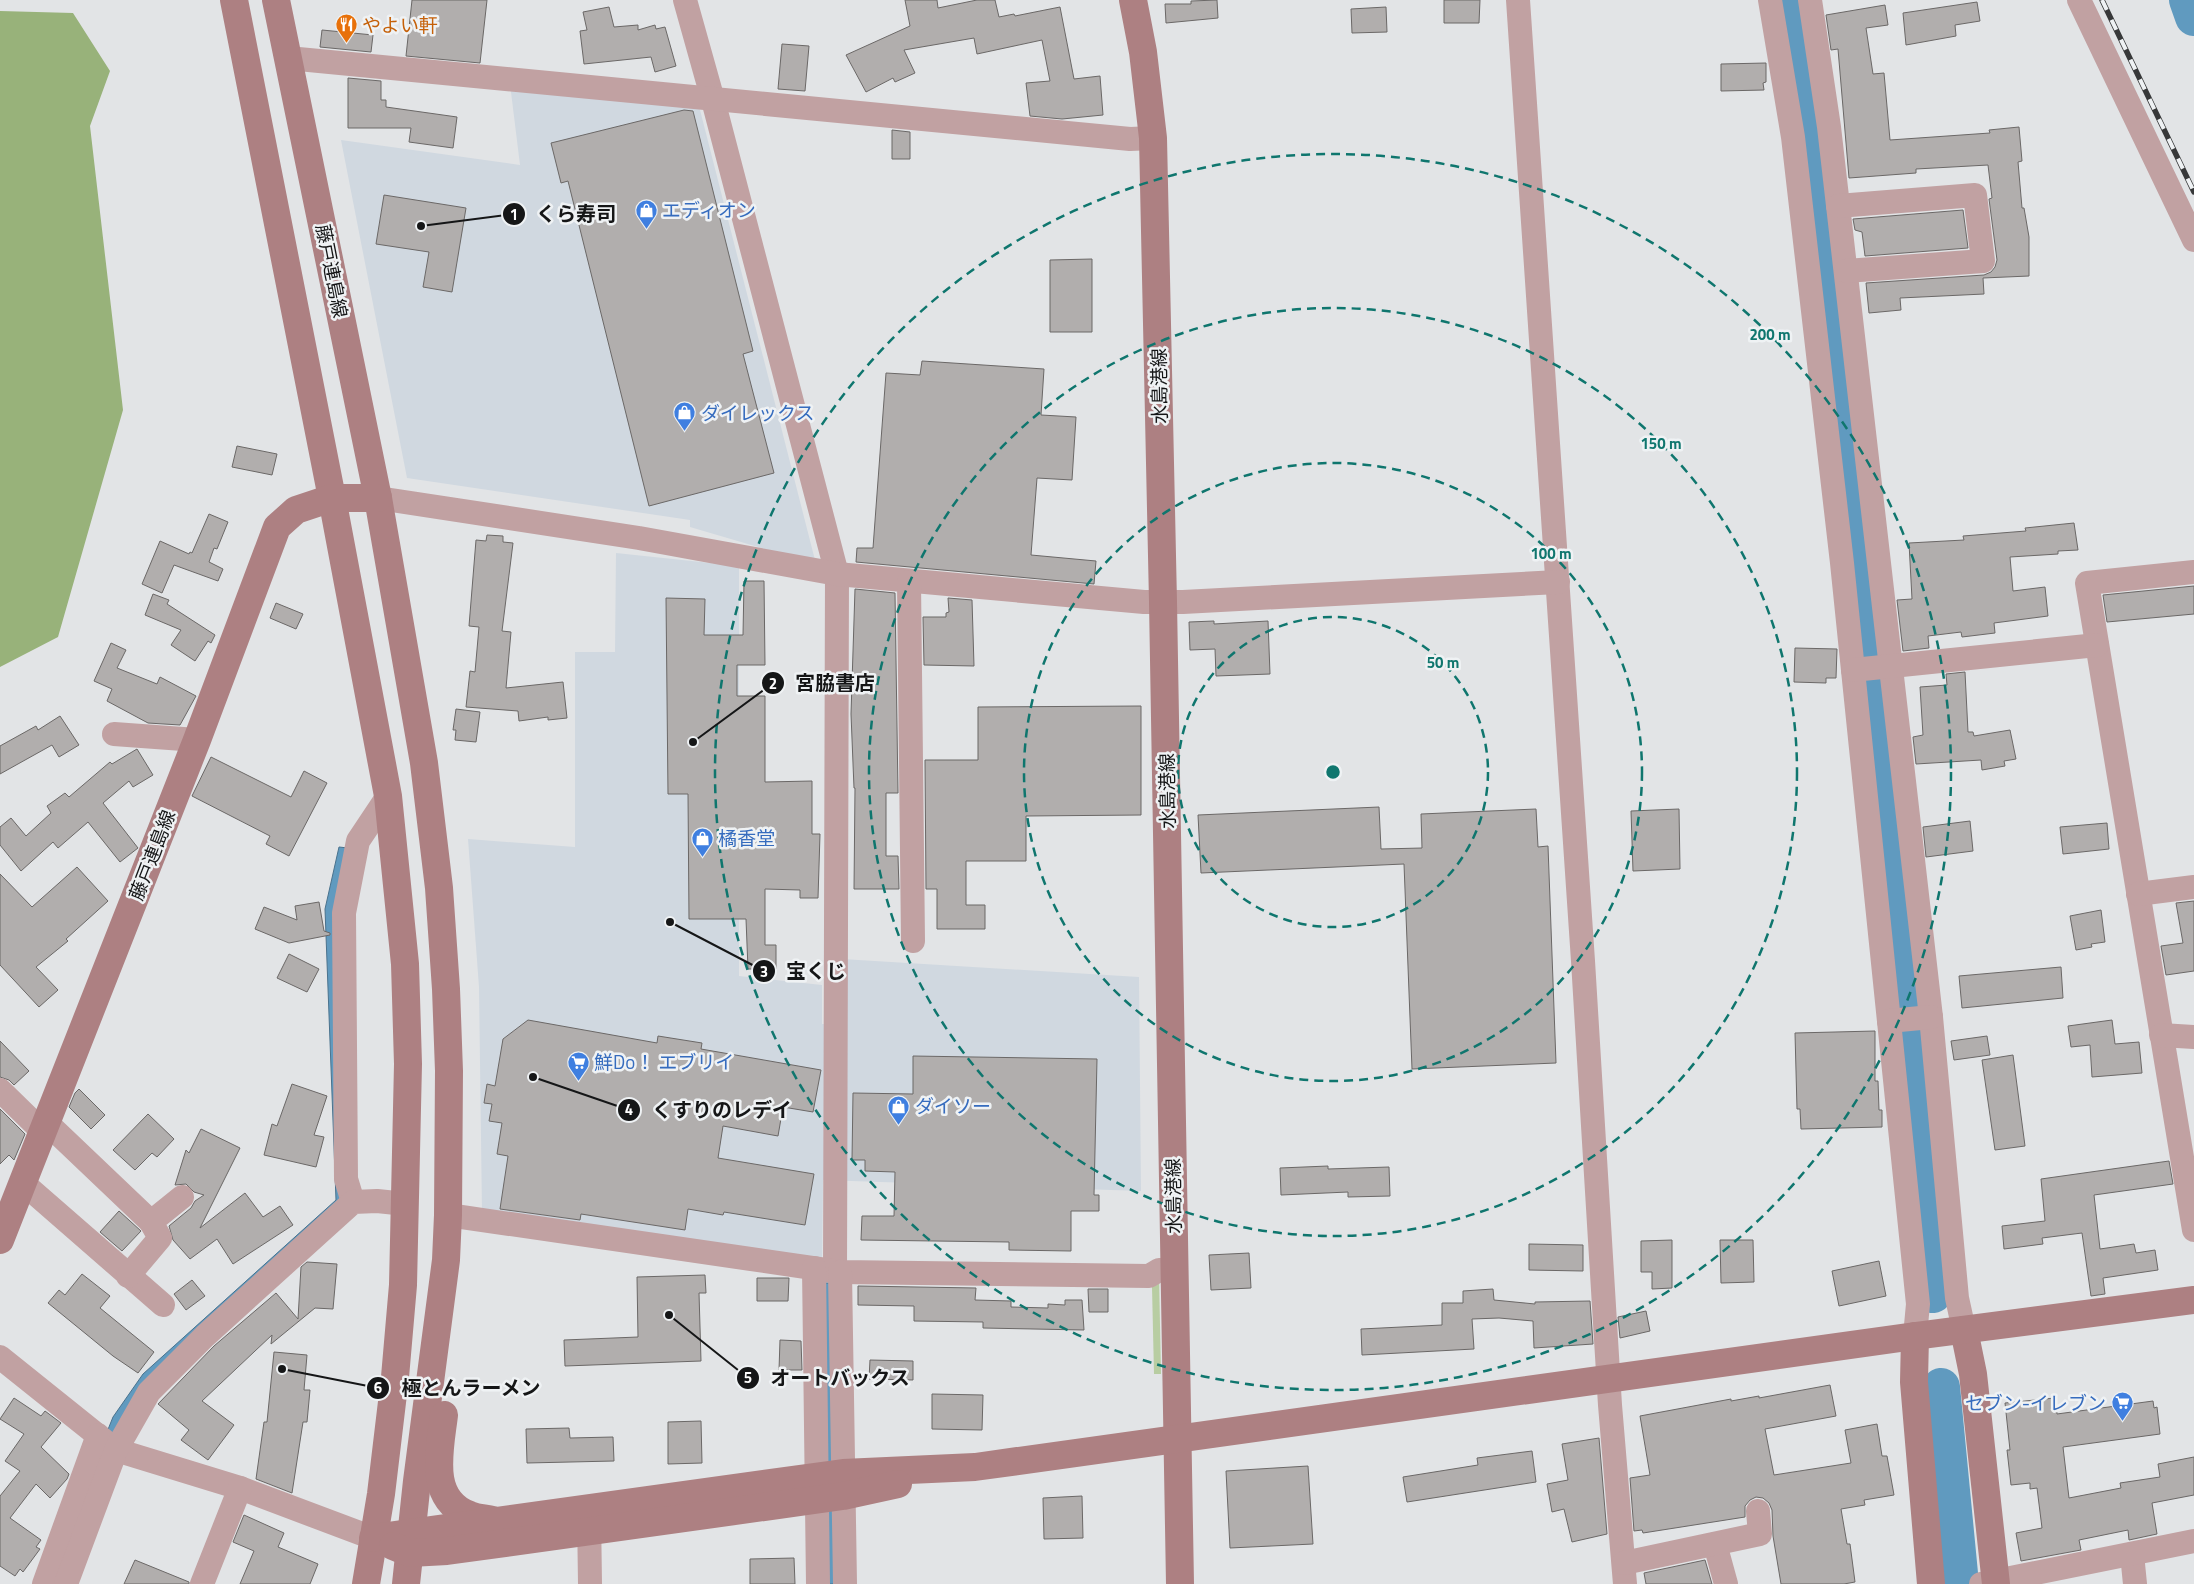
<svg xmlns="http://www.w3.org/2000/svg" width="2194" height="1584" viewBox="0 0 2194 1584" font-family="'Titillium Web','Noto Sans JP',sans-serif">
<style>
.built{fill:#d0d8e0}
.green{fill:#b8cda2}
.forest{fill:#98b27a}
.water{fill:#609abf;stroke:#4a728d}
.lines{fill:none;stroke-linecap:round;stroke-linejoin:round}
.stream{stroke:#4a728d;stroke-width:6}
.river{stroke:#609abf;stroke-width:38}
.building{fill:#b1aead;stroke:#6b6867}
.street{stroke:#c1a1a2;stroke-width:24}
.secondary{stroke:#ad8082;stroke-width:28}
.rail-casing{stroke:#373839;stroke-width:5.5}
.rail{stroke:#eff2f4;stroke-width:4;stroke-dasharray:11;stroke-linecap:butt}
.ring{fill:none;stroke:#0f766e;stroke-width:2.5;stroke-dasharray:9 6}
.labels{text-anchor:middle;stroke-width:5;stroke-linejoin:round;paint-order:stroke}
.food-label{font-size:19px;fill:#c56008;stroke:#eff2f4;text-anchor:start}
.shop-label{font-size:19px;fill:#366cbe;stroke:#eff2f4;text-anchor:start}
.street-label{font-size:19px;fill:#151617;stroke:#eff2f4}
.centre{fill:#0f766e;stroke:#eff2f4;stroke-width:2.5}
.ring-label{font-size:15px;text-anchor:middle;font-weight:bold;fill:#0f766e;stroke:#eff2f4;stroke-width:5;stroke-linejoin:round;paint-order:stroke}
.leader{fill:none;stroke:#151617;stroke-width:2}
.callout-dot{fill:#151617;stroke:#eff2f4;stroke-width:2}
.mark-label{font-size:15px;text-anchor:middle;font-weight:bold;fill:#fff}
.callout-label{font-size:20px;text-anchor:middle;font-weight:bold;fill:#151617;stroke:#eff2f4;stroke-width:5;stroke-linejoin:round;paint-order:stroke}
</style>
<rect width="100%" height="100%" fill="#e2e4e6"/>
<g class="built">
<path d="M510 84 699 106 816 564 690 527V520L407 478 341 140 520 165Z"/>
<path d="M616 553 739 566V976L822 985V1024H842V959L1139 977 1141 1191 823 1180 822 1265 482 1212 479 987 468 839 575 847V652H615Z"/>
</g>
<path class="green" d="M1159 1276 1161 1374H1154L1152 1287Z"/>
<path class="forest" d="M0 11 73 13 110 71 90 126 123 410 58 637 0 667Z"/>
<g class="water">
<path d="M339 847 348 848 346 1204 115 1439 107 1432 113 1417 143 1374 336 1200 325 909Z"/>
<path d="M824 1283H831L835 1584H826Z"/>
</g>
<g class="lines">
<g class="stream">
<path d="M1797 0 1807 60"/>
<path d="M1815 115 1819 142"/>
<path d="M1907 910 1944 1292"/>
<path d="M1955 1386 1972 1584"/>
</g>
<g class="river">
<path d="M1785 0 1817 208 1898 917 1933 1294"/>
<path d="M2188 0 2194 17"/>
<path d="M1941 1387 1960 1584"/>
</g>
</g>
<g class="building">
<path d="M412 0H487L480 63 406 56Z"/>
<path d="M905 0H937L938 8 977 0H995L999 17 1014 14 1015 16 1060 7 1074 79 1100 76 1103 115 1062 119 1030 116 1026 83 1050 81 1042 40 977 54 974 38 904 50 915 73 895 82 893 78 866 92 846 55 910 26Z"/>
<path d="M1217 0 1218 18 1166 23 1165 4H1191V1Z"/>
<path d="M1444 0H1480L1479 23H1444Z"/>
<path d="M1977 2 1980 21 1955 25 1956 36 1906 45 1903 13Z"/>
<path d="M1885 5 1888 25 1866 28 1873 74 1884 73 1890 140 1990 133 1989 130 2019 127 2022 161 2018 162 2022 208H2024L2029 237V276L1983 278 1984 294 1900 298 1901 310 1869 313 1866 283 1984 275 1991 272 1995 267 1997 260 1989 199 1992 198 1988 165 1916 169V173L1849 178 1838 49 1831 50 1826 15Z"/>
<path d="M609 7 614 27 638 25V30L655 25 656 29 665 27 676 66 655 72 651 57 584 64 580 31 587 30 583 12Z"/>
<path d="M1386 7 1387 32 1352 33 1351 9Z"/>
<path d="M322 30 373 35 371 52 320 47Z"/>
<path d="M782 44 809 46 805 91 778 89Z"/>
<path d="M1766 63V82L1763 83 1764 90 1721 91V64Z"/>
<path d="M348 78 381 81V100H386V107L457 117 453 148 409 142 411 128H348Z"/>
<path d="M684 110 693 111 753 351 743 354 774 473 649 506 568 181 561 183 551 143Z"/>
<path d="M892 130 910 132V159H892Z"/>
<path d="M384 195 466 208 452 292 423 287 429 252 376 244Z"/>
<path d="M1963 210 1968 248 1865 256 1862 232 1855 230 1853 219Z"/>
<path d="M1092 259V332H1050V260Z"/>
<path d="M922 361 1044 369 1041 415 1076 417 1072 480 1037 478 1031 555 1096 561 1094 584 856 562 857 548H873L886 373 920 375Z"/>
<path d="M237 446 277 454 272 475 232 467Z"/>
<path d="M209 514 228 522 217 549 214 548 209 562 223 569 218 581 174 565 162 593 142 584 160 541 189 554 190 552 192 553Z"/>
<path d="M2074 523 2078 550 2058 551V554L2010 557 2013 591 2045 587 2048 616 1994 623 1995 633 1962 637 1961 632 1928 636 1929 648 1903 651 1897 600 1912 599 1909 543 1964 540 1963 536 2026 531 2025 528Z"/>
<path d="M487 535 503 536V542L513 543 502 631 511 632 506 688 563 682 567 718 548 720V717L519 721 518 711 466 707 470 671 475 672 479 627 469 626 476 540 486 541Z"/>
<path d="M744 581H764L765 665H737V696H765V782L812 781V834H820L818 898H800V890L765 889V945H776V969H748L746 919H689L688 794H668L666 598 705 599 704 635H743Z"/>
<path d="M2194 586V614L2107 622 2103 595Z"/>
<path d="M855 589 895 593 898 793H886V856H898L899 889H854L855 788H854L851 714Z"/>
<path d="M153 594 169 600 167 604 215 635 211 643 208 641 195 661 171 645 181 630 145 615Z"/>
<path d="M948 598 972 600 974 666 924 665 923 617H946V613L949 612Z"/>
<path d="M276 603 303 614 296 629 270 618Z"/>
<path d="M1214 621V624L1268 621 1270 674 1216 676 1215 649 1190 650 1189 622Z"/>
<path d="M111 643 126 650 117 668 157 684 160 677 196 696 180 725 148 723 107 701 112 689 94 681Z"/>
<path d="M1795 648 1837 649 1836 678H1826V683L1794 682Z"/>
<path d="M1965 672 1968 732H1973L1974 736 2010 730 2016 759 2004 761 2005 766 1982 770 1981 760 1916 764 1913 737 1923 735 1920 687 1947 685 1946 674Z"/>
<path d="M1141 706V815L1026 816V861H966V905H985V929H937V889H926L925 760H978V707Z"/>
<path d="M456 709 480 712 476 742 455 740 456 730H453Z"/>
<path d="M60 716 79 745 59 757 52 745 0 774V746L36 726 38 730Z"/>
<path d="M137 749 153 775 133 787 129 781 103 803 138 848 120 862 88 822 58 848 53 842 21 871 0 845V827L11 818 26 836 51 813 47 806 65 793 69 797 110 762 112 764Z"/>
<path d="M211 757 291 797 304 771 327 783 289 856 266 844 270 836 192 796Z"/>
<path d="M1379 807 1381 849 1422 848 1421 814 1536 809 1538 847 1548 846 1556 1063 1412 1069 1404 864 1201 873 1198 815Z"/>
<path d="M1679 809 1680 869 1633 871 1631 811Z"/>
<path d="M1970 821 1973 851 1926 857 1923 827Z"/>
<path d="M2107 823 2109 849 2063 854 2060 827Z"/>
<path d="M77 867 108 901 66 939 68 941 36 967 58 990 39 1007 0 965V874L32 907Z"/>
<path d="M2194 901V971L2166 975 2161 946 2183 943 2176 903Z"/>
<path d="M319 902 324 931 330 933V935L289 943 255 929 264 907 297 920 295 906Z"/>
<path d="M2101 910 2105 942 2091 944 2092 947 2076 950 2070 916Z"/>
<path d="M289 954 319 969 307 992 277 978Z"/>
<path d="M2061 967 2063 998 1962 1008 1959 976Z"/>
<path d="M528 1020 657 1043 658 1036 702 1043 701 1049 821 1070 813 1112 783 1107 778 1136 723 1126 718 1158 814 1174 805 1225 724 1212 723 1215 688 1209 685 1230 581 1214 580 1220 500 1209 508 1156 497 1154 502 1123 489 1121 492 1104 484 1103 487 1084 495 1086 503 1039Z"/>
<path d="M2112 1020 2115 1044 2139 1042 2142 1073 2092 1077 2090 1045 2071 1047 2068 1026Z"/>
<path d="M1875 1031V1081H1878L1879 1110H1882V1127L1801 1129 1800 1109H1797L1795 1033Z"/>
<path d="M1987 1036 1990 1055 1954 1060 1951 1041Z"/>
<path d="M0 1041 29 1071 14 1085 9 1080 0 1077Z"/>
<path d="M2013 1055 2025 1146 1995 1150 1982 1060Z"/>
<path d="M913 1056 1097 1059 1094 1195H1099V1211H1071V1251L1009 1250V1242L861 1240 862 1216H894L895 1172 865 1171V1160H852L853 1093 913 1094Z"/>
<path d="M292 1084 327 1096 314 1135 324 1137 316 1167 264 1155 272 1124 277 1126Z"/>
<path d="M79 1089 105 1115 91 1129 69 1107 75 1093Z"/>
<path d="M0 1109 25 1134 14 1160 9 1155 0 1164Z"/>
<path d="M148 1114 174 1139 157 1157 152 1153 135 1170 113 1150Z"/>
<path d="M201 1129 240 1148 200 1228 245 1193 263 1217 280 1206 293 1225 233 1264 217 1239 190 1259 173 1240 169 1226 191 1208 195 1201 204 1195 194 1192 186 1184 175 1185 186 1150 189 1153Z"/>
<path d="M2169 1161 2173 1184 2094 1195 2100 1249 2134 1244 2136 1253 2155 1250 2158 1270 2103 1278 2105 1294 2091 1296 2082 1233 2042 1238 2043 1244 2004 1249 2002 1226 2045 1221 2041 1179Z"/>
<path d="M1328 1166V1169L1389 1167 1390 1196 1348 1197V1192L1281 1195 1280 1168Z"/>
<path d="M119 1211 141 1231 122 1251 100 1232Z"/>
<path d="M1672 1240V1288L1652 1289V1272H1641V1241Z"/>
<path d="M1720 1240H1753L1754 1282 1721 1283Z"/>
<path d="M1529 1244 1583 1245V1271L1529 1270Z"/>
<path d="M1249 1253 1251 1288 1211 1290 1209 1255Z"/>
<path d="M1879 1261 1886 1296 1839 1306 1832 1271Z"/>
<path d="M307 1262 337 1264 333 1309 315 1308 271 1344 272 1335 202 1401 234 1425 208 1460 181 1440 189 1430 158 1404 214 1346 276 1293 298 1319 301 1267Z"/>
<path d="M82 1274 110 1296 100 1308 154 1352 138 1373 113 1356 48 1303 59 1290 65 1295Z"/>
<path d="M705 1275 706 1293H699L701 1361 565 1366 564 1340 638 1337 637 1277Z"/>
<path d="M757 1278H789L788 1301H757Z"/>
<path d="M192 1280 205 1296 186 1310 174 1294Z"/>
<path d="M858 1286 976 1288 975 1300 1011 1301V1307L1048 1308V1304L1065 1305V1300H1082L1084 1330 983 1328V1322L914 1321V1306L858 1305Z"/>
<path d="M1088 1289H1108V1312H1089Z"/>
<path d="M1493 1289 1494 1300 1535 1304V1302L1590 1301 1593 1344 1534 1348 1533 1321 1499 1318 1472 1319 1474 1349 1362 1355 1361 1329 1442 1325V1303H1463V1291Z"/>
<path d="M1646 1311 1650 1331 1620 1338 1618 1317Z"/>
<path d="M780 1340 801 1341 802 1370H779Z"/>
<path d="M274 1352 307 1355 304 1390H310L307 1422H303L292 1493 256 1479 264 1422H267Z"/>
<path d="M870 1360 913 1361V1380L869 1379Z"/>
<path d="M1830 1385 1836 1416 1765 1429 1774 1475 1851 1463 1845 1430 1877 1424 1882 1456H1887L1894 1495 1864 1500 1865 1505 1841 1509 1847 1544H1850L1855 1582 1844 1584H1781L1773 1536 1772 1510 1769 1503 1763 1498 1756 1497 1750 1500 1745 1506V1517L1643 1533 1642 1530 1634 1531 1630 1478 1650 1475 1640 1416 1731 1399V1401L1759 1396V1398Z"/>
<path d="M932 1394 983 1395 982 1430 932 1429Z"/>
<path d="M14 1398 41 1416 45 1411 61 1423 41 1447 69 1474 67 1479 50 1498 36 1484 10 1518 41 1540 36 1547 40 1549 23 1572 20 1569 15 1576 0 1566V1496L20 1471 5 1461 24 1434 0 1419Z"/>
<path d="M2055 1398 2057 1414 2153 1401 2154 1408 2157 1407 2160 1434 2063 1447 2069 1498 2121 1488 2120 1483 2160 1477 2158 1464 2194 1457V1495L2152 1503 2157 1534 2129 1540 2128 1530 2079 1540 2081 1550 2021 1561 2016 1533 2042 1528 2037 1488 2030 1489V1483L2011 1485 2007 1450H2010L2005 1403Z"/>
<path d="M701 1421 702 1463 668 1464V1422Z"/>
<path d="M569 1428 570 1438 613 1437 614 1461 527 1463 526 1429Z"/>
<path d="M1599 1438 1607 1534 1572 1542 1564 1509 1552 1512 1547 1484 1568 1480 1562 1444Z"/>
<path d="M1532 1451 1536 1482 1407 1502 1403 1477 1478 1465 1477 1458Z"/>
<path d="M1308 1466 1313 1544 1230 1548 1226 1471Z"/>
<path d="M1082 1496 1083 1538 1044 1539 1043 1498Z"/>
<path d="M244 1515 284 1533 278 1547 318 1564 310 1584H240L254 1551 233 1542Z"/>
<path d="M794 1558 795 1584H750V1559Z"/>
<path d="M135 1560 189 1582V1584H124Z"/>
<path d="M1705 1560 1712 1584H1646L1644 1573Z"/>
</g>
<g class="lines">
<g class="street">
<path d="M685 0 713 100 837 574 835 1272"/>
<path d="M1518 0 1583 961 1610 1405 1625 1584"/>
<path d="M1770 0 1793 137 1842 563 1918 1304 1915 1336"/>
<path d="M1810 0 1829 127 1931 1017 1957 1298 1964 1330"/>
<path d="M2079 0 2194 240"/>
<path d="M288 58 1130 139 1153 138"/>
<path d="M1838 206 1975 195 1983 261 1846 271"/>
<path d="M378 498 639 538 837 574 1144 602H1183L1558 582"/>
<path d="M2194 572 2087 583 2194 1230"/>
<path d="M909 582 913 941"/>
<path d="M1853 670 2097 645"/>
<path d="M114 734 197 740"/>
<path d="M2138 894 2194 887"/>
<path d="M1889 1021 1931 1017"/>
<path d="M2161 1035 2194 1037"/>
<path d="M0 1090 43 1132"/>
<path d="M47 1123 151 1222"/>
<path d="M23 1183 163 1305"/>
<path d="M353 1202 346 1179 344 913 358 841 388 796"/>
<path d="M448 1215 840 1272 1149 1276 1159 1270H1174"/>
<path d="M814 1268 818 1584"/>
<path d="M840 1272 845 1584"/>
<path d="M128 1276 160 1238 151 1222 182 1197"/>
<path d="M0 1357 116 1450 240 1488 373 1538"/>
<path d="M589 1513 590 1584"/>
<path d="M1715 1544 1726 1584"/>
<path d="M2132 1554 2135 1584"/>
<path d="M1624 1563 1760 1534 1758 1511"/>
<path d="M44 1584 98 1435"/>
<path d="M66 1584 116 1450 149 1392 205 1336 353 1202 377 1201 406 1204"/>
<path d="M202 1584 240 1488"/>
<path d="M1981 1584 2194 1541"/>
</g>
<g class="secondary">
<path d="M234 0 332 498 388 796 405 964 408 1064 403 1285 395 1377 381 1494 366 1584"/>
<path d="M276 0 378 498 424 763 439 888 446 989 449 1071 448 1215 446 1260 417 1481 406 1584"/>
<path d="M1133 0 1143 52 1153 138 1163 602 1180 1584"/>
<path d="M0 1240 197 740 277 527 296 510 332 498H378"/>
<path d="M1964 1330 1973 1374 1996 1584"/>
<path d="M1915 1336 1914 1382 1931 1584"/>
<path d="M444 1415C440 1449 427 1500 470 1515 477 1518 485 1518 493 1520"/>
<path d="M373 1538 843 1473 975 1467 1915 1336 2194 1300"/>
<path d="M393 1546 410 1553 447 1551 843 1496 898 1484"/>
</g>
<defs>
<path id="rail" d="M2102 0 2194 192"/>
</defs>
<use href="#rail" class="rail-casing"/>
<use href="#rail" class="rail"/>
</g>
<g class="ring">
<circle cx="1333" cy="772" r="155"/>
<circle cx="1333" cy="772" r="309"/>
<circle cx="1333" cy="772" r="464"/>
<circle cx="1333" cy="772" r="618"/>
</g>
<defs>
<symbol id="restaurant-pin" viewBox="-11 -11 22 30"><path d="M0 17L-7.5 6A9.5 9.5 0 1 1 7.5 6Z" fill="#e8710a" stroke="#eff2f4"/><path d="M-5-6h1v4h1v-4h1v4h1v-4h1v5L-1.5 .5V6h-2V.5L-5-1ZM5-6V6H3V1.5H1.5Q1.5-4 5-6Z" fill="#fff"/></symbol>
<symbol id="shop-pin" viewBox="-11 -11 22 30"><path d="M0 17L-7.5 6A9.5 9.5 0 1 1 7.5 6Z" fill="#3f7fe0" stroke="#eff2f4"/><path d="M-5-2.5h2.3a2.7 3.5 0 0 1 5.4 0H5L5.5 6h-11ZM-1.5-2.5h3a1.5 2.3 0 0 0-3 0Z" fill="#fff"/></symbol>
<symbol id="supermarket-pin" viewBox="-11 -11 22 30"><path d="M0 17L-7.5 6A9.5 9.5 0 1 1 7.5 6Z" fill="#3f7fe0" stroke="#eff2f4"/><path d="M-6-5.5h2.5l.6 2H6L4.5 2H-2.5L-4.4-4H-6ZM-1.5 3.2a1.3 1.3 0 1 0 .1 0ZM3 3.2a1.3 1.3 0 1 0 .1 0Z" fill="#fff"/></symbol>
</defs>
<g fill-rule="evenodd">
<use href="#restaurant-pin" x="334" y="12" width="25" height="34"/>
<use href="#shop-pin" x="634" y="198" width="25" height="34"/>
<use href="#shop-pin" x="672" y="400" width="25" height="34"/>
<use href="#shop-pin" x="690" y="826" width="25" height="34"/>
<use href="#supermarket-pin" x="566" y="1050" width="25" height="34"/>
<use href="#shop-pin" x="886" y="1094" width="25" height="34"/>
<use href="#supermarket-pin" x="2110" y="1390" width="25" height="34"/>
</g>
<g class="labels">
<g class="food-label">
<text x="362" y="32">やよい軒</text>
</g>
<g class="shop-label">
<text x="662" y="217">エディオン</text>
<text x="701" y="420">ダイレックス</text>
<text x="718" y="845">橘香堂</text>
<text x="594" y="1069">鮮Do！ エブリイ</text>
<text x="915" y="1113">ダイソー</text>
<text x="2106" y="1410" text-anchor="end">セブン-イレブン</text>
</g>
<g class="street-label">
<text transform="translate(332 271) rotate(79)" y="7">藤戸連島線</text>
<text transform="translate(1159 386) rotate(-91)" y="7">水島港線</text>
<text transform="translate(1167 791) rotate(-91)" y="7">水島港線</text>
<text transform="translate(152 855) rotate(-69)" y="7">藤戸連島線</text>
<text transform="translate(1173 1196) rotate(-91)" y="7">水島港線</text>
</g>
</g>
<circle cx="1333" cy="772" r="8" class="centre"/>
<g class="ring-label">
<text x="1770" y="340">200 m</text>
<text x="1661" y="449">150 m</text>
<text x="1551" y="559">100 m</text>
<text x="1443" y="668">50 m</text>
</g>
<path class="leader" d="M421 226L514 214M693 742L773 683M670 922L764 971M533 1077L629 1110M669 1315L748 1378M282 1369L378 1388"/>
<g class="callout-dot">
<circle cx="421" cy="226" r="5"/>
<circle cx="693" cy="742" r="5"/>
<circle cx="670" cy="922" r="5"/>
<circle cx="533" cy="1077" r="5"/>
<circle cx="669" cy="1315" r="5"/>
<circle cx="282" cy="1369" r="5"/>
<circle cx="514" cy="214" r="12"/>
<circle cx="773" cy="683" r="12"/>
<circle cx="764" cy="971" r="12"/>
<circle cx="629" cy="1110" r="12"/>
<circle cx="748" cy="1378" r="12"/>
<circle cx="378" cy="1388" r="12"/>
</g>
<g class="mark-label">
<text x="514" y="220">1</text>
<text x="773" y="689">2</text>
<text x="764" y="977">3</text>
<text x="629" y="1115">4</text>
<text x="748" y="1383">5</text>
<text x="378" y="1393">6</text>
</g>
<g class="callout-label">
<text x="576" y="221">くら寿司</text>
<text x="835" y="690">宮脇書店</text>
<text x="816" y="978">宝くじ</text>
<text x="722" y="1117">くすりのレデイ</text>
<text x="840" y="1385">オートバックス</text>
<text x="471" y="1395">極とんラーメン</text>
</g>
</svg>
